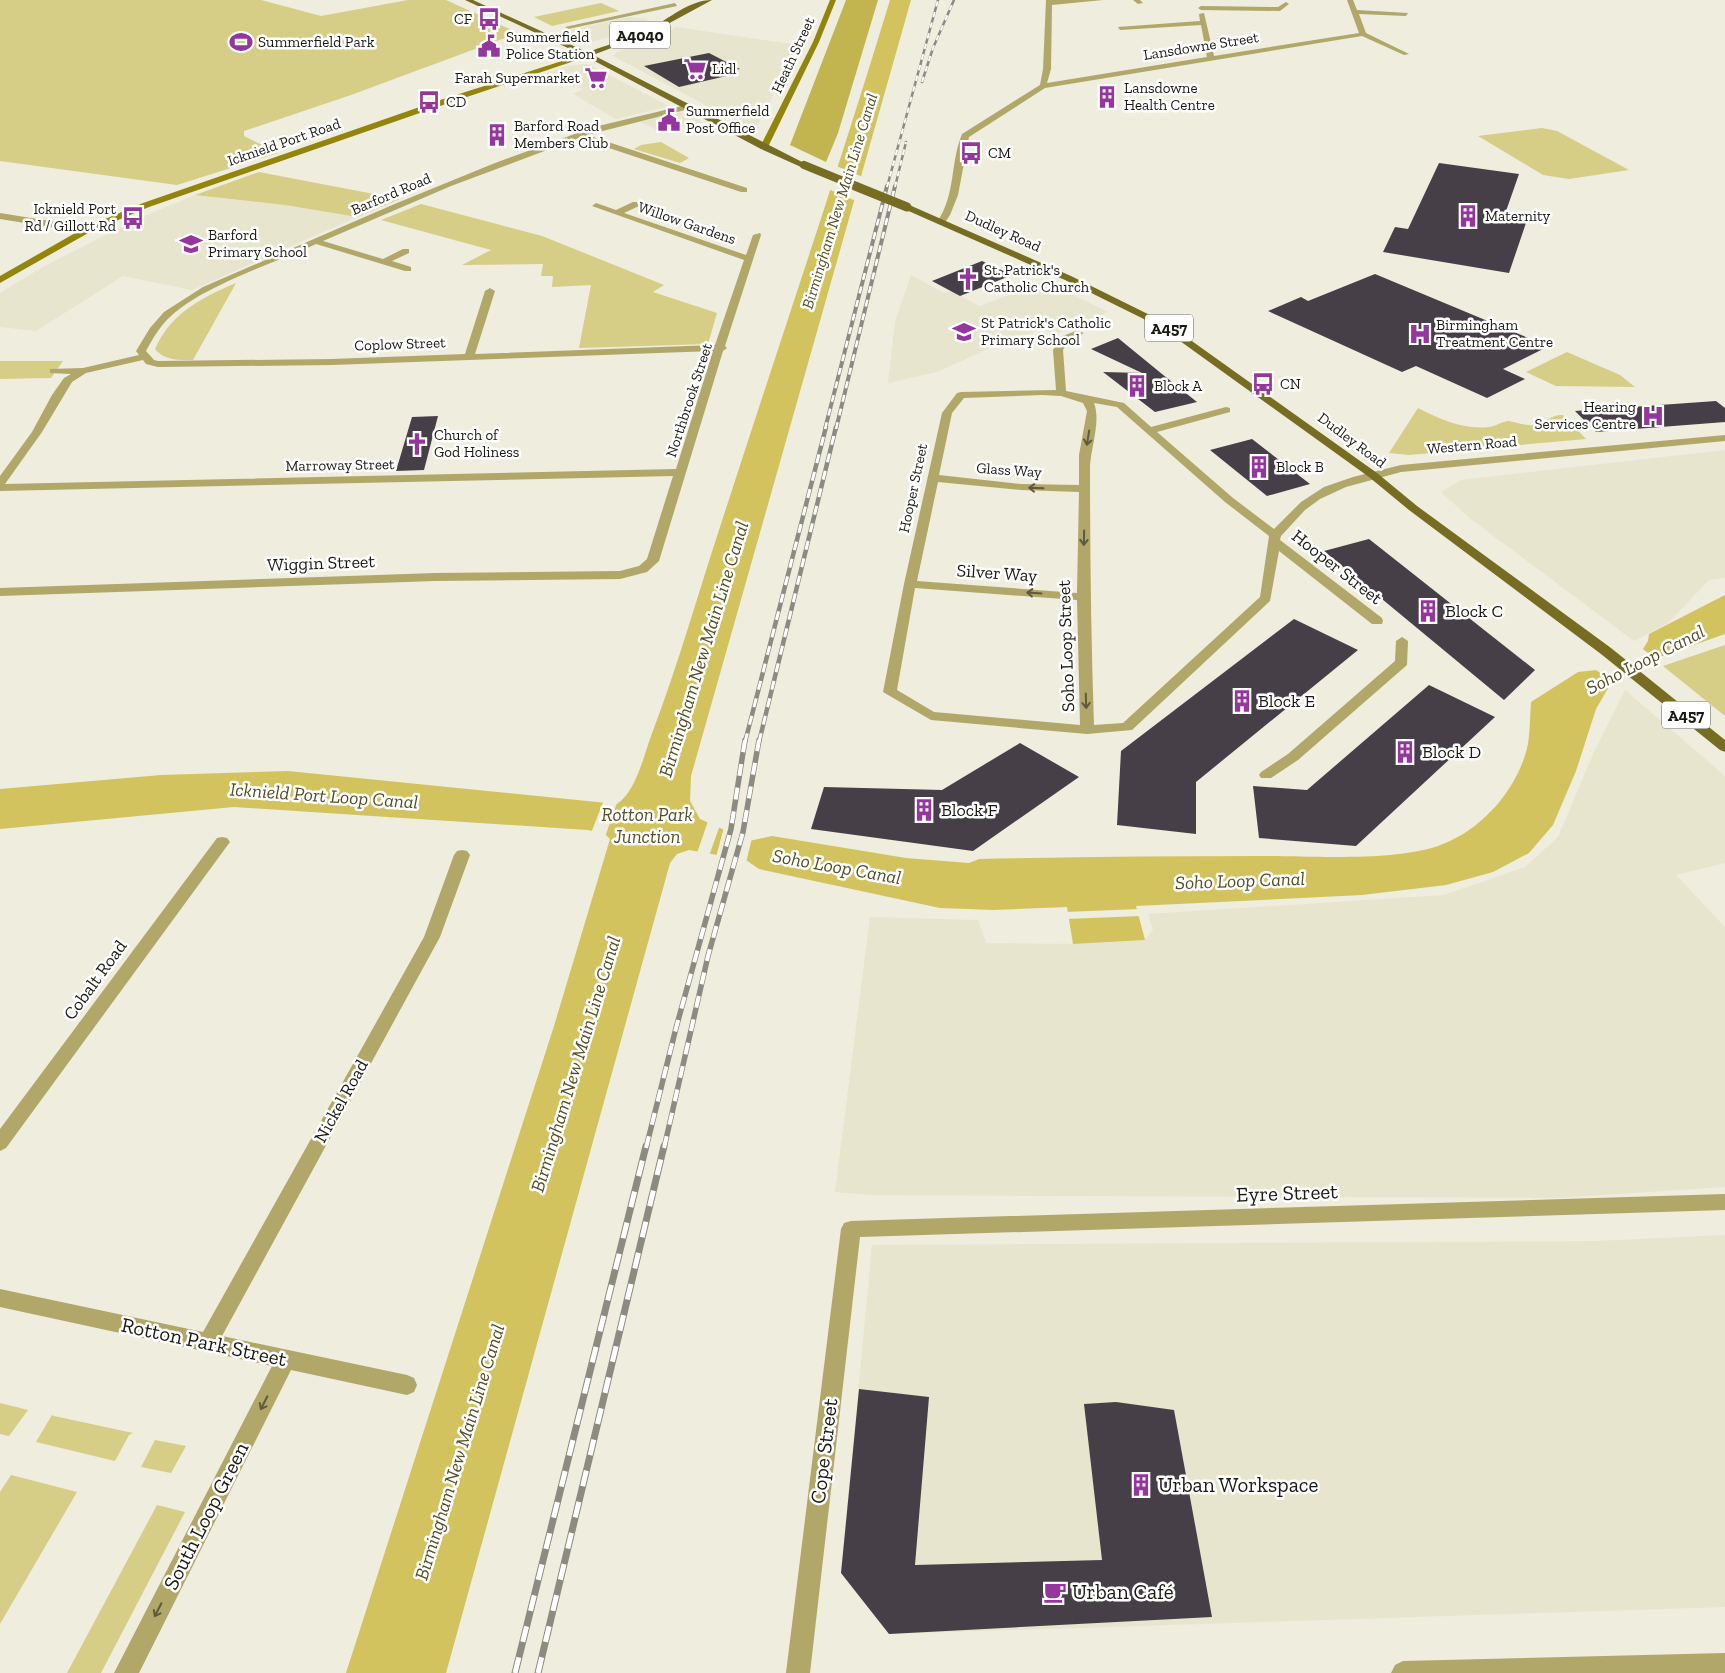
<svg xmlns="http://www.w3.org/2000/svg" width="1725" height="1673" viewBox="0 0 1725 1673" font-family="'Zilla Slab',serif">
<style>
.built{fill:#e7e5ce}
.green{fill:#d6cd87}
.forest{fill:#c2b44e}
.water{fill:#d2c35f}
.pier{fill:#eeedde}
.building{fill:#473f48}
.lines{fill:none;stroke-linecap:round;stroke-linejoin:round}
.minor{fill:#b0a769;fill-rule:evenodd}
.secondary{fill:#93840b;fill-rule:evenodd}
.primary{fill:#766c22;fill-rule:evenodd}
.rail-far4-casing{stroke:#8c8b81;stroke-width:2.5}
.rail-far3-casing{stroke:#8c8b81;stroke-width:4}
.rail-far2-casing{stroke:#8c8b81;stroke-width:4.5}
.rail-far1-casing{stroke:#8c8b81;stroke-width:5.5}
.rail-casing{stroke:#8c8b81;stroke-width:7}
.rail-far4{stroke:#fff;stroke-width:2;stroke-dasharray:5.5;stroke-linecap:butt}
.rail-far3{stroke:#fff;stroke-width:2.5;stroke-dasharray:7;stroke-linecap:butt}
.rail-far2{stroke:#fff;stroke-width:3;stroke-dasharray:9;stroke-linecap:butt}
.rail-far1{stroke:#fff;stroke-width:4;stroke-dasharray:12;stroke-linecap:butt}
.rail{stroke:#fff;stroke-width:5;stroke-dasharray:16;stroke-linecap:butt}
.primary-bridge-far1{stroke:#766c22;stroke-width:8}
.primary-bridge{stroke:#766c22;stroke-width:9}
.oneway{stroke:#5e5a3b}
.labels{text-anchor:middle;stroke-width:5;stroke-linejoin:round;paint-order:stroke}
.far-poi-label{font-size:15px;fill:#1b1b15;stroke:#fff;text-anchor:start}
.far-street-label{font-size:15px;fill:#1b1b15;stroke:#fff}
.shield{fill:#fff;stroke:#5f5f5b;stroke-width:1}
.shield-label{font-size:16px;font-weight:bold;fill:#1b1b15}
.far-water-label{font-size:16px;font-style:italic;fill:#544e24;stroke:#fff}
.street-label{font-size:18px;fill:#1b1b15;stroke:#fff}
.poi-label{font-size:18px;fill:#1b1b15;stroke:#fff;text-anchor:start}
.water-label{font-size:19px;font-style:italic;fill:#544e24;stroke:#fff}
.near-street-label{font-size:21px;fill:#1b1b15;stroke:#fff}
.near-poi-label{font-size:21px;fill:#1b1b15;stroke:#fff;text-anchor:start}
</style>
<rect width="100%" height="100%" fill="#eeedde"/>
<g class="built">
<path d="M629 17 647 19 648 23 632 31 583 44 561 32Z"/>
<path d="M676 27 798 45 756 129H751L613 56 617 52 650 41Z"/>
<path d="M588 64 669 106 616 119 573 94 584 89 537 76 568 66Z"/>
<path d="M680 112 703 122 662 132 640 122Z"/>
<path d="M195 195 285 205 357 217 192 290 123 276 36 331 0 327V293L41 268 135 220Z"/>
<path d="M911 275 944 293 951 291 980 306 1044 281 1108 312 1055 335 1042 329 988 349 937 372 888 383 895 321Z"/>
<path d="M1725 450V578L1709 580 1668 623 1634 641 1472 520 1441 492 1461 480Z"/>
<path d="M1625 690 1725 776V863L1676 875 1725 927V1187L1556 1198 870 1195 835 1192 870 917 978 920 986 943 1073 944 1145 940 1153 930 1148 914 1444 895 1525 867 1558 837 1594 752Z"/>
<path d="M1725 1235V1607L889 1634 841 1573 872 1245 1596 1241Z"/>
</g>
<g class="green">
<path d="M0 0H261L321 16 408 0H446L525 36 502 39 351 95 244 131V136L278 153 177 185 0 161Z"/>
<path d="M601 3 619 11 552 26 534 17Z"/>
<path d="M1542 128 1557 131 1629 170 1569 179 1543 175 1478 136Z"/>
<path d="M661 142 689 158 680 163 634 149 641 145Z"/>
<path d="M259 172 400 199 357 217 285 205 195 195Z"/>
<path d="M421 204 542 236 664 285 653 292 717 313 708 344 579 348 591 285 552 287 553 276H541L543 264 462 265 491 250 381 220Z"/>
<path d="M236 283 193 360C178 360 165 361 155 349 171 313 201 298 236 283Z"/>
<path d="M1567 352 1620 375 1635 387 1556 386 1526 372Z"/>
<path d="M0 361H63L51 378 0 379Z"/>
<path d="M1418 408C1440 419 1463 430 1489 427 1496 426 1501 422 1508 421 1512 421 1524 426 1534 425 1545 423 1552 414 1563 415L1586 439 1409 455 1389 453Z"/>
<path d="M1725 645V716L1663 666Z"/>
<path d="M0 1403 28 1410 9 1436 0 1434Z"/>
<path d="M52 1415 54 1416 133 1433 129 1435 115 1461 36 1442Z"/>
<path d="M155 1440 186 1446 171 1473 141 1467Z"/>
<path d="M11 1475 77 1492 0 1624V1492Z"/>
<path d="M157 1505 185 1512 101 1673H67Z"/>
</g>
<path class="forest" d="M846 0H878L838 133 826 162 790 145Z"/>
<path class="water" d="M890 0H911L691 776 690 801 700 819 749 841 772 836 906 858 969 863 979 859C1074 857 1168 856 1263 856 1312 856 1400 862 1443 844 1484 828 1519 787 1528 744 1530 731 1530 716 1531 702L1578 672 1597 670 1643 649 1648 641 1649 634 1725 595V634L1654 659 1610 685 1596 709 1576 771 1553 825 1529 853 1493 872 1446 885 1362 895 1136 906 1145 940 1073 944 1067 907 994 910 940 908 759 869 746 860 689 850 677 854 670 863 446 1673H346L554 1026 610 839 605 834 588 830 234 807 0 829V789L161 775 288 771 617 804C636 791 643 758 651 736 678 666 698 593 722 521 778 347 837 175 890 0Z"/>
<g class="pier">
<path d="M836 166 863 177 856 201 828 189Z"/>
<path d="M1640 647 1659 661 1616 684 1593 668Z"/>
<path d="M604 800H618L605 837 591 833Z"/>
<path d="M708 821 720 825 709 856 697 853Z"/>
<path d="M724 827 752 838 746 863 716 857Z"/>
<path d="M1139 909 1141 916 1066 919 1065 912Z"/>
</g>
<g class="building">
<path d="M709 53 740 69 730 71 735 74 679 87 644 66Z"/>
<path d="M1439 163 1519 174 1505 214 1528 217 1509 273 1383 252 1395 227 1408 229Z"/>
<path d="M982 261 1012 275 960 296 932 281Z"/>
<path d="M1375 274 1533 340 1530 342 1545 348 1503 369 1525 379 1487 398 1416 366 1402 372 1268 311 1301 297 1308 301Z"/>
<path d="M1118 338 1162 374 1197 402 1155 412 1103 372 1142 373 1091 349Z"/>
<path d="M1716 401 1725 408V422L1596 432 1575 411Z"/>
<path d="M438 416 424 470 396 471 412 417Z"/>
<path d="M1252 439 1310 484 1267 496 1210 450Z"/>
<path d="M1369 539 1535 670 1504 700 1324 551Z"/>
<path d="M1294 619 1358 650 1196 782V834L1117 825 1121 751Z"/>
<path d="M1429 685 1495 717 1356 846 1259 838 1253 786 1307 790Z"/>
<path d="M1020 743 1079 777 973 851 811 829 824 787 942 790Z"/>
<path d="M859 1389 929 1397 915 1565 1102 1560 1084 1404 1116 1402 1174 1410 1212 1617 889 1634 841 1573Z"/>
</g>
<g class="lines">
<g class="minor">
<path d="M1046 0H1103L1052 5 1051 69 1047 83 1207 57 1201 25 1120 30 1118 27 1200 21 1199 14 1204 13 1214 56 1359 33 1347 0H1353L1357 10 1408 13 1406 16 1359 14 1366 33 1409 54 1404 55 1362 36 1045 88 969 137 958 195 950 215 944 224H938L937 222C956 195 950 163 962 134L1040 85 1043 69Z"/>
<path d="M1133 0H1140L1143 3 1138 4Z"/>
<path d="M1286 2 1289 4 1280 11 1201 10 1198 8 1201 6 1278 7Z"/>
<path d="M675 3 677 6 568 29 565 27Z"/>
<path d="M686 105 690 107 689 109 587 135 747 188V192H741L579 138 451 186 323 241 383 259 403 249H409V253L392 261 411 267V271H405L316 244C274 263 203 286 171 316 160 326 153 338 146 351L154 360 158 361 332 359 465 354 485 291 490 288 495 291 475 354 715 345 744 260 592 206 596 203 616 210 633 202H639V206L624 213 746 255 753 235 760 233 761 235 725 346 727 348 723 351 659 561 647 572 620 579 435 581 0 596V588L435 573 620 571 639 566 647 559 673 476 0 491V476L32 432 52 395 64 378 71 374 50 373V369L83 368 139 355 136 351 150 328 164 312 203 287 397 203 495 163 594 127ZM713 351 676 469 5 484 42 432 72 382 86 373 143 360 146 364 158 367 332 365Z"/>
<path d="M0 213 87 227 91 230 87 233 0 219Z"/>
<path d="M1076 331 1084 333 1068 341 1063 350 1066 391 1124 403 1151 427 1226 407 1230 408V412L1157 432 1233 498 1274 529 1301 502 1324 487 1353 477 1401 465 1725 435V441L1401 472 1346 487 1320 499 1305 510 1281 536 1280 540 1382 618 1383 621 1382 624H1372L1279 551 1270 601 1132 730 1087 734 931 720 883 692 904 584 942 413 957 393 961 392 1056 390 1053 350 1060 337ZM1042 395 1061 396 1083 403 1087 411 1079 455V485L1021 484 939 475 952 413 964 398ZM1094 403 1117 407 1225 502 1269 536 1260 597 1123 723 1094 725C1091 639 1090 553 1090 466 1091 447 1101 421 1094 403ZM938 482 1021 490 1079 492 1077 593 917 581ZM915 588 1077 600 1080 725 934 712 897 690Z"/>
<path d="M1402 637 1408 641 1407 665 1298 760 1271 778H1261L1259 775 1261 772 1288 754 1395 661 1396 641Z"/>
<path d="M222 837 227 838 230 842 227 846 6 1148 0 1151V1129L217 838Z"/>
<path d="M462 850 467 851 470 855 440 937 222 1336 407 1375 414 1378 417 1385 414 1392 407 1395 291 1370 139 1673H114L272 1366 0 1307V1289L203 1332 424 937 454 855 457 851Z"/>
<path d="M1725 1194V1210L860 1237 810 1673H786L841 1229 844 1223 851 1221Z"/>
<path d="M1725 1653V1673H1391L1395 1665 1403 1661Z"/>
</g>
<g class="secondary">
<path d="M830 0H836L819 42 768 147 761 149 760 147 813 42Z"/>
<path d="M587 53 589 56 440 106 149 207 90 232 0 283V276L84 228 143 203 434 102Z"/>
</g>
<g class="primary">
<path d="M465 0H473L587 52C608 45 630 39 649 29 669 19 689 0 712 0L653 32 593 55 808 165 801 167 761 149 585 56Z"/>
<path d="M907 204 1071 276 1168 324 1377 473 1417 506 1611 648 1725 740V752L1720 750 1601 654 1409 510 1369 477 1162 328 1065 280 904 209V205Z"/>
</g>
<defs>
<g id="rail-far4">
<path d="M922 82 933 48 954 0"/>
<path d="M887 187 938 0"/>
<path d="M895 187 906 142"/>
</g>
<g id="rail-far3">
<path d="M825 429 887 186"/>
<path d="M836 429 895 186"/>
</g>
<g id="rail-far2">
<path d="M745 742 826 427"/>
<path d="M759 742 836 427"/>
</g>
<g id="rail-far1">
<path d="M646 1148 676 1028 731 829 745 740"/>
<path d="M664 1148 708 956 743 832 759 740"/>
</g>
<g id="rail">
<path d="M515 1673 646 1146"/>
<path d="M538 1673 664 1146"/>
</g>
</defs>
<use href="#rail-far4" class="rail-far4-casing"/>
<use href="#rail-far3" class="rail-far3-casing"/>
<use href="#rail-far2" class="rail-far2-casing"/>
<use href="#rail-far1" class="rail-far1-casing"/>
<use href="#rail" class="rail-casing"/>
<use href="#rail-far4" class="rail-far4"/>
<use href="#rail-far3" class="rail-far3"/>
<use href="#rail-far2" class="rail-far2"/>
<use href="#rail-far1" class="rail-far1"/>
<use href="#rail" class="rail"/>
<path class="primary-bridge-far1" d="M804 165 858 187"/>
<path class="primary-bridge" d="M855 186 907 207"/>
</g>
<defs><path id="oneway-shaft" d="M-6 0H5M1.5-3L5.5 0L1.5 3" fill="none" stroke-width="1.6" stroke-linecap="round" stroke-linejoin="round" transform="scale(1.25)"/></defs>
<g class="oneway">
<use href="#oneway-shaft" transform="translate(1088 438) rotate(99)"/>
<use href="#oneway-shaft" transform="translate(1036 488) rotate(-178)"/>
<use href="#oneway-shaft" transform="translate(1084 538) rotate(91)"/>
<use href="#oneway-shaft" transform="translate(1034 593) rotate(-176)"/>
<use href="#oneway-shaft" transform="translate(1086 701) rotate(88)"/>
<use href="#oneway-shaft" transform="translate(264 1403) rotate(117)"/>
<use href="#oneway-shaft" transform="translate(158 1610) rotate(117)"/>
</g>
<defs>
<symbol id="bus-bare" viewBox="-9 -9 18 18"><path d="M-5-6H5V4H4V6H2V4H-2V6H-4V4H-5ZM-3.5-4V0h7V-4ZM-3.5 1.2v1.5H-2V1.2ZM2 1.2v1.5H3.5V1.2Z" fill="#95369e" stroke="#fff" stroke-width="2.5" paint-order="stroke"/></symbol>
<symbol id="stadium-bare" viewBox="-9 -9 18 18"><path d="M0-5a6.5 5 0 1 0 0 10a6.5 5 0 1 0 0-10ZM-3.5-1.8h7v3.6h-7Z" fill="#95369e" stroke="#fff" stroke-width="2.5" paint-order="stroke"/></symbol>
<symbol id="civic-bare" viewBox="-9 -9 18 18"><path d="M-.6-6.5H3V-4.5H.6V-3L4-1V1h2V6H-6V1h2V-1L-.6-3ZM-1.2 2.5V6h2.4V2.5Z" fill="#95369e" stroke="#fff" stroke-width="2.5" paint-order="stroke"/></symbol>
<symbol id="supermarket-bare" viewBox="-9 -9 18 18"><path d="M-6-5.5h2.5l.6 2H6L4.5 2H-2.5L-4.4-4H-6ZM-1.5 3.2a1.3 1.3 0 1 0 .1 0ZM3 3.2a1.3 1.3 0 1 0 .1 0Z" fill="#95369e" stroke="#fff" stroke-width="2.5" paint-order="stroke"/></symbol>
<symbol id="building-bare" viewBox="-9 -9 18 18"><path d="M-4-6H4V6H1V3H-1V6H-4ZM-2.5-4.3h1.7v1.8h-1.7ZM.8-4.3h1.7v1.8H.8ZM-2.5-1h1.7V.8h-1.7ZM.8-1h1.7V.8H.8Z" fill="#95369e" stroke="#fff" stroke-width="2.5" paint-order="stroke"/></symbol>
<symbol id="school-bare" viewBox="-9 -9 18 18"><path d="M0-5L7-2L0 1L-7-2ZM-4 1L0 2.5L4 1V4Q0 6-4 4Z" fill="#95369e" stroke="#fff" stroke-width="2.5" paint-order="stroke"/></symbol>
<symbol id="church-bare" viewBox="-9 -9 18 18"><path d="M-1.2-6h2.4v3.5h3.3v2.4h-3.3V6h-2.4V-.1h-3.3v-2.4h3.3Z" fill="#95369e" stroke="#fff" stroke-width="2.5" paint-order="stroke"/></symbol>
<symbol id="hospital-bare" viewBox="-9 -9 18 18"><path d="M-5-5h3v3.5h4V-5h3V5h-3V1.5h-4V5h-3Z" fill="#95369e" stroke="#fff" stroke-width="2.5" paint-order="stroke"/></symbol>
<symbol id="cafe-bare" viewBox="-9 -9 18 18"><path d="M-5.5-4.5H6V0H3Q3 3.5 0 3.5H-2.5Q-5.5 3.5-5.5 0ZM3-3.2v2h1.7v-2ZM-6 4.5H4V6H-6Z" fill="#95369e" stroke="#fff" stroke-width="2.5" paint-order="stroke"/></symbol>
</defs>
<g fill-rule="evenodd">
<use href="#bus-bare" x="473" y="3" width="32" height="32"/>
<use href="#stadium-bare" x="225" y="26" width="32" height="32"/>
<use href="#civic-bare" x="473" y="30" width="32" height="32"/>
<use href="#supermarket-bare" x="679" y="53" width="32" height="32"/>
<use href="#supermarket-bare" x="580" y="62" width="32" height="32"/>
<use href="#building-bare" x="1091" y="81" width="32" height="32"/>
<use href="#bus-bare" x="413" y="86" width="32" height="32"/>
<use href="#civic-bare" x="653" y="104" width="32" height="32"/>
<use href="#building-bare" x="481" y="119" width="32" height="32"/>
<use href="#bus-bare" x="955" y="137" width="32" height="32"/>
<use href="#building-bare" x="1452" y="200" width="32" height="32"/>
<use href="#bus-bare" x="117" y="202" width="32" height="32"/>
<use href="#school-bare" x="175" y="228" width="32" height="32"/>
<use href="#church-bare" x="952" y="263" width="32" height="32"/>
<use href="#school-bare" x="948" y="316" width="32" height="32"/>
<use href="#hospital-bare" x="1404" y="318" width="32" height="32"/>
<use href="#bus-bare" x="1247" y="368" width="32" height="32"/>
<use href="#building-bare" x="1121" y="370" width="32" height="32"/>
<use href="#hospital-bare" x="1637" y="400" width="32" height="32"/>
<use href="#church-bare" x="401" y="428" width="32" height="32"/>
<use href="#building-bare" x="1243" y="451" width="32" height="32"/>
<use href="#building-bare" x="1412" y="595" width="32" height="32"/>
<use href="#building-bare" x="1226" y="685" width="32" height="32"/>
<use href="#building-bare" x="1389" y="736" width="32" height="32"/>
<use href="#building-bare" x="908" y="794" width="32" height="32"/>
<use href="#building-bare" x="1125" y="1469" width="32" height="32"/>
<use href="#cafe-bare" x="1039" y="1576" width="32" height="32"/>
</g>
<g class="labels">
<g class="far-poi-label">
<text x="472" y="24" text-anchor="end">CF</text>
<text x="506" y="42">Summerfield<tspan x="506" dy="17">Police Station</tspan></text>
<text x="258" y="47">Summerfield Park</text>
<text x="712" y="74">Lidl</text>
<text x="580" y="83" text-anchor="end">Farah Supermarket</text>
<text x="1124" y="93">Lansdowne<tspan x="1124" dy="17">Health Centre</tspan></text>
<text x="446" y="107">CD</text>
<text x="686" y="116">Summerfield<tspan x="686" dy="17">Post Office</tspan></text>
<text x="514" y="131">Barford Road<tspan x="514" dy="17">Members Club</tspan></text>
<text x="988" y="158">CM</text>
<text x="116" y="214" text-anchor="end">Icknield Port<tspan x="116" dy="17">Rd / Gillott Rd</tspan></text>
<text x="1485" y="221">Maternity</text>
<text x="208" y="240">Barford<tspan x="208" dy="17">Primary School</tspan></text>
<text x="984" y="275">St. Patrick's<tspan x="984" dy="17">Catholic Church</tspan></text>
<text x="981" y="328">St Patrick's Catholic<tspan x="981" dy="17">Primary School</tspan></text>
<text x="1436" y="330">Birmingham<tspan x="1436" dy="17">Treatment Centre</tspan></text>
<text x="1280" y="389">CN</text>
<text x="1154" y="391">Block A</text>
<text x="1636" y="412" text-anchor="end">Hearing<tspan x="1636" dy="17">Services Centre</tspan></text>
<text x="434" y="440">Church of<tspan x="434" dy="17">God Holiness</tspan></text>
<text x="1276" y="472">Block B</text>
</g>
<g class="far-street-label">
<text transform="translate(1201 46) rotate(-9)" y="5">Lansdowne Street</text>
<text transform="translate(793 55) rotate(-65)" y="5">Heath Street</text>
<text transform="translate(284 142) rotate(-19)" y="5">Icknield Port Road</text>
<text transform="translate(391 194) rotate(-23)" y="5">Barford Road</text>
<text transform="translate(687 223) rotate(19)" y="5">Willow Gardens</text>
<text transform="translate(1003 231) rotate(24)" y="5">Dudley Road</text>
<text transform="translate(400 344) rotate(-2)" y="5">Coplow Street</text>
<text transform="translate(689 400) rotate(-72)" y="5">Northbrook Street</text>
<text transform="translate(1352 440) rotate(37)" y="5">Dudley Road</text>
<text transform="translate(1472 445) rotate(-5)" y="5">Western Road</text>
<text transform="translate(340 465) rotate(-1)" y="5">Marroway Street</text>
<text transform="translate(1009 470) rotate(4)" y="5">Glass Way</text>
<text transform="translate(913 488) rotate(-78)" y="5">Hooper Street</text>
</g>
<g class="shield">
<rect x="610" y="21.5" width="60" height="27" rx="4"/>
<rect x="1145" y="314.5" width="48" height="27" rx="4"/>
<rect x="1662" y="701.5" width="48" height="27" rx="4"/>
</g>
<g class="shield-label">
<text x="640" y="41">A4040</text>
<text x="1169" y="334">A457</text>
<text x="1686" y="721">A457</text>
</g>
<g class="far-water-label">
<text transform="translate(839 201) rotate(-73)" y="6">Birmingham New Main Line Canal</text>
</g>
<g class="street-label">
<text transform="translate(321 563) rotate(-2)" y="6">Wiggin Street</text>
<text transform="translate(1337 567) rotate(38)" y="6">Hooper Street</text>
<text transform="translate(997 573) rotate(4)" y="6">Silver Way</text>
<text transform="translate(1066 646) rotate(-92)" y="6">Soho Loop Street</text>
<text transform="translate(95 980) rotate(-54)" y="6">Cobalt Road</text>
<text transform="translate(341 1101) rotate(-61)" y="6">Nickel Road</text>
</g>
<g class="poi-label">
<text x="1445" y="617">Block C</text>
<text x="1258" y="707">Block E</text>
<text x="1422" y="758">Block D</text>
<text x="941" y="816">Block F</text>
</g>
<g class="water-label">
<text transform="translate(703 649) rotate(-73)" y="7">Birmingham New Main Line Canal</text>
<text transform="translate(1645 659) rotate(-27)" y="7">Soho Loop Canal</text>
<text transform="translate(324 795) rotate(4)" y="7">Icknield Port Loop Canal</text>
<text x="647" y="821">Rotton Park<tspan x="647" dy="22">Junction</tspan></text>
<text transform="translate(837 866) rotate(10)" y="7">Soho Loop Canal</text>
<text transform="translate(1240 880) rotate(-2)" y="7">Soho Loop Canal</text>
<text transform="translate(575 1064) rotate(-73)" y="7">Birmingham New Main Line Canal</text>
<text transform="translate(459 1452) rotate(-73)" y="7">Birmingham New Main Line Canal</text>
</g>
<g class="near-street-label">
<text transform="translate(1287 1193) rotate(-2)" y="7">Eyre Street</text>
<text transform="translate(204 1342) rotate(12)" y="7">Rotton Park Street</text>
<text transform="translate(824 1451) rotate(-83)" y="7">Cope Street</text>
<text transform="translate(206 1516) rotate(-63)" y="7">South Loop Green</text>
</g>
<g class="near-poi-label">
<text x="1158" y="1492">Urban Workspace</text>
<text x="1072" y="1599">Urban Café</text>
</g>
</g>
</svg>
